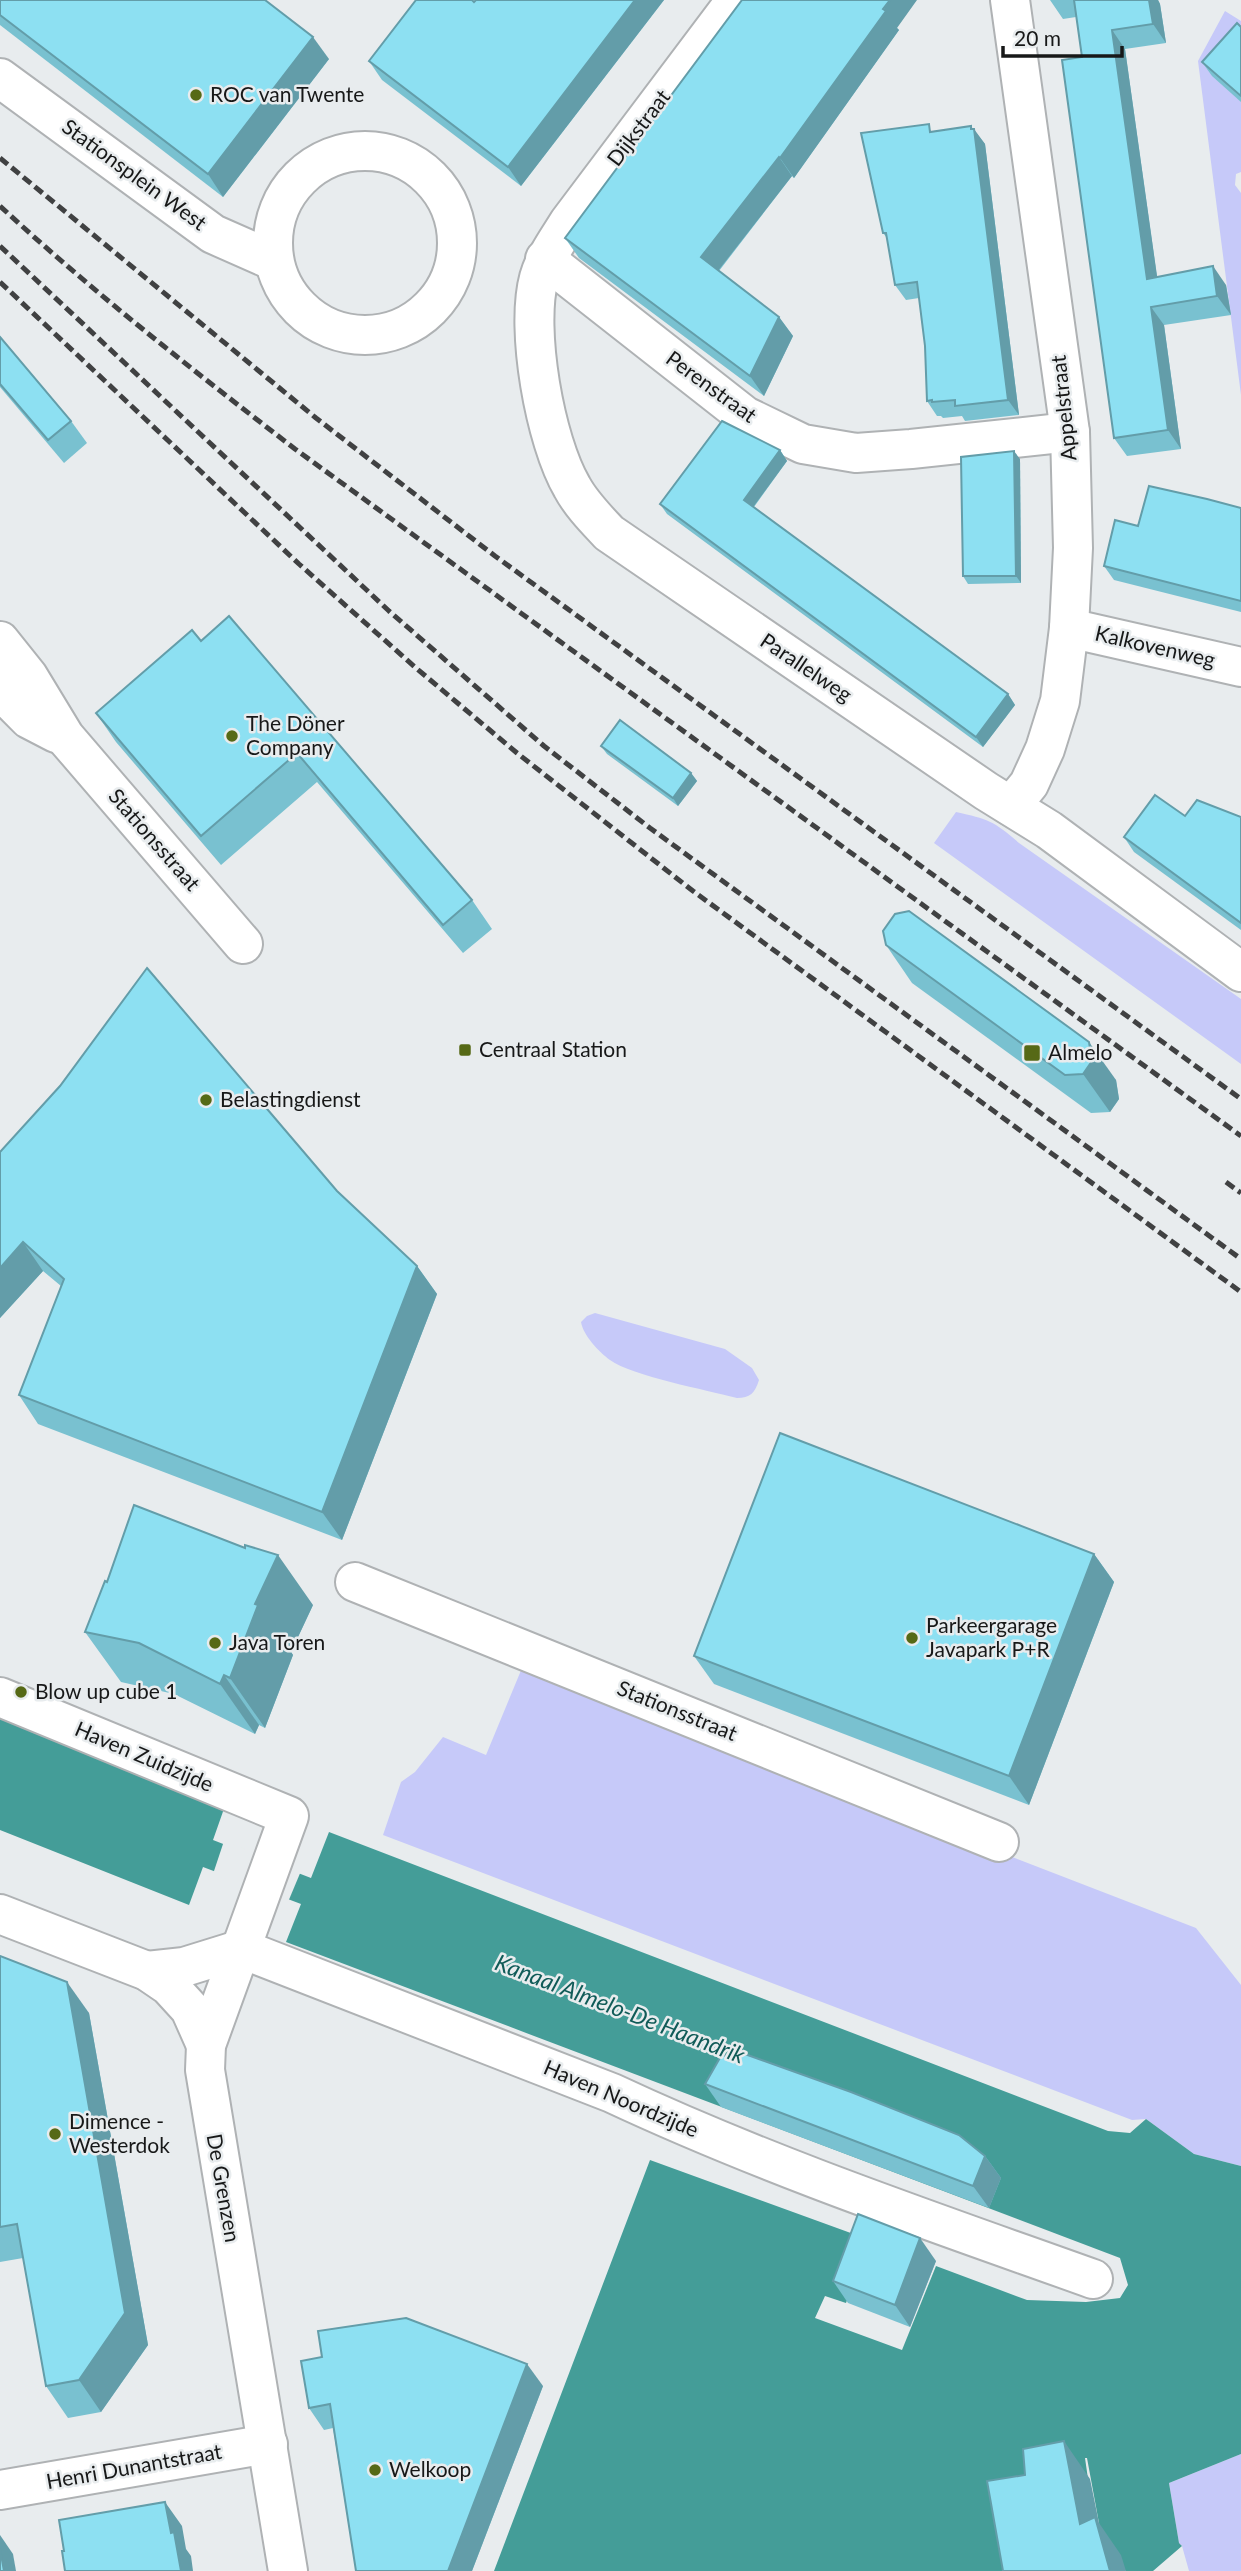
<svg xmlns="http://www.w3.org/2000/svg" width="1241" height="2571" viewBox="0 0 1241 2571" font-family="Lato,sans-serif">
<style>
.green{fill:#c6c9f9}
.water{fill:#449d98}
.pier{fill:#e8ecee}
.lines{fill:none;stroke-linecap:round;stroke-linejoin:round}
.street-casing{stroke:#afb2b4;stroke-width:42}
.street{stroke:#fff;stroke-width:38}
.rail{stroke:#404142;stroke-width:5;stroke-dasharray:10 5;stroke-linecap:butt}
.wall{fill:#79c1d0}
.shaded-wall{fill:#639da9}
.building{fill:#8de0f2;stroke:#639da9;stroke-width:2}
.poi-dot{fill:#566916;stroke:#e8ecee;stroke-width:2.5}
.labels{text-anchor:middle;stroke-width:5;stroke-linejoin:round;paint-order:stroke}
.poi-label{font-size:21px;fill:#171818;stroke:#e8ecee;text-anchor:start}
.street-label{font-size:21px;fill:#171818;stroke:#e8ecee}
.water-label{font-size:23px;font-style:italic;fill:#105b58;stroke:#e8ecee}
</style>
<rect width="100%" height="100%" fill="#e8ecee"/>
<g class="green">
<path d="M1225 11 1241 21V172L1236 174 1235 185 1241 193V395L1198 61Z"/>
<path d="M956 812C988 819 994 821 1019 843L1241 999V1064L934 843Z"/>
<path d="M595 1313 725 1349 752 1368 759 1380C755 1393 750 1398 737 1398 707 1390 632 1376 610 1360 599 1352 583 1335 581 1322L587 1316Z"/>
<path d="M522 1668 1196 1928 1241 1985V2166L1194 2154 1146 2119 1132 2120 383 1835 401 1782 415 1772 443 1737 486 1755Z"/>
<path d="M1241 2454V2571H1189L1182 2546 1179 2543 1169 2483Z"/>
</g>
<path class="water" d="M0 1715 226 1803 213 1840 311 1878 329 1832 1108 2131 1130 2133 1146 2119 1194 2154 1241 2166V2454L1169 2483 1179 2543 1182 2546 1153 2571H1126L1106 2561 1087 2458H1085L1088 2479 1022 2571H494L650 2160 870 2240 846 2303 825 2296 815 2318 902 2350 936 2266 1027 2300 1086 2302 1120 2298 1128 2285 1120 2258 286 1942 301 1904 203 1867 189 1905 0 1830Z"/>
<path class="pier" d="M224 1841 301 1871 288 1902 213 1874Z"/>
<g class="lines">
<defs>
<g id="street">
<path d="M736 0 569 222C558 240 545 257 539 278 525 329 545 441 572 487 581 504 596 519 609 533L986 791 1049 830 1241 972"/>
<path d="M1010 0 1070 432 1073 548 1069 628 1060 701 1045 749 1029 784 1011 806"/>
<path d="M0 78 213 234 274 261"/>
<circle cx="365" cy="243" r="92"/>
<path d="M545 259 745 416 803 444 856 453 911 449 1070 432"/>
<path d="M1069 628 1241 667"/>
<path d="M0 641 28 676 65 737 243 944"/>
<path d="M0 690 29 719 56 733"/>
<path d="M355 1582 999 1842"/>
<path d="M0 1697 289 1816 206 2045 205 2070 288 2571"/>
<path d="M0 1914 147 1971 169 1986 190 2009 206 2045"/>
<path d="M147 1971 184 1967 242 1949 612 2093C768 2166 931 2221 1093 2279"/>
<path d="M0 2490 268 2444"/>
</g>
</defs>
<use href="#street" class="street-casing"/>
<use href="#street" class="street"/>
<g class="rail">
<path d="M0 158 316 418 495 556 1241 1099"/>
<path d="M0 206C94 293 194 371 295 449L1241 1136"/>
<path d="M0 246 389 611 544 746 650 828 1241 1259"/>
<path d="M0 282 299 564 416 668 517 753 693 891 1241 1292"/>
<path d="M1226 1182 1241 1193"/>
</g>
</g>
<g class="wall">
<path d="M0 0 329 59 223 197 0 25Z"/>
<path d="M476 0H664L521 186 382 80 369 61Z"/>
<path d="M1050 0H1158L1160 4 1166 43 1125 49 1157 277 1226 285 1231 315 1164 325 1181 449 1127 456 1114 438 1082 57 1076 17 1063 19Z"/>
<path d="M1241 27V102L1212 76 1202 62Z"/>
<path d="M897 28 899 30 794 178 792 176 719 271 779 317 793 336 764 396 579 258 565 238Z"/>
<path d="M973 129 985 144 1019 415 965 421 962 416 943 418 941 416H937L927 401 925 346 919 298 906 300 895 285 887 238 883 233 934 131Z"/>
<path d="M0 337 71 421 87 443 64 463 0 387Z"/>
<path d="M780 450 787 461 754 507 1008 694 1015 705 983 747 667 514 660 504Z"/>
<path d="M1020 459 1021 583 968 584 963 576Z"/>
<path d="M1241 508V612L1114 580 1104 566 1138 526Z"/>
<path d="M201 641 472 900 492 929 463 953 317 782 221 865 116 742 96 713Z"/>
<path d="M601 746 691 773 697 781 678 806 607 754Z"/>
<path d="M1185 816 1241 817V930L1134 852 1124 837Z"/>
<path d="M886 945 1116 1080 1119 1099 1110 1112 1091 1113 912 983Z"/>
<path d="M0 1152 337 1191 417 1266 437 1294 342 1540 38 1424 19 1395 61 1286 43 1271 0 1318Z"/>
<path d="M1094 1554 1114 1582 1029 1805 714 1684 694 1656Z"/>
<path d="M313 1605 291 1652 293 1655 265 1728 259 1725 255 1734 174 1694 121 1682 85 1632Z"/>
<path d="M0 1956 89 2013 148 2345 101 2412 68 2418 46 2386 23 2258 0 2262Z"/>
<path d="M705 2084 985 2156 1001 2178 989 2208 721 2107Z"/>
<path d="M936 2261 910 2327 848 2303 833 2281Z"/>
<path d="M301 2361 543 2386 472 2571H356L333 2428 324 2430 309 2408Z"/>
</g>
<g class="shaded-wall">
<path d="M635 0H664L521 186 508 167Z"/>
<path d="M890 0H917L897 28 899 30 794 178 780 158Z"/>
<path d="M1149 0H1158L1160 4 1166 43 1153 24Z"/>
<path d="M1112 30 1125 49 1160 297 1147 279Z"/>
<path d="M313 37 329 59 223 197 208 174Z"/>
<path d="M971 126 975 132 974 129 985 144 1019 415 1008 400Z"/>
<path d="M779 157 792 176 714 276 701 257Z"/>
<path d="M1213 266 1226 285 1231 315 1217 296Z"/>
<path d="M1151 307 1164 325 1181 449 1168 430Z"/>
<path d="M779 317 793 336 764 396 750 376Z"/>
<path d="M780 450 787 461 751 510 744 500Z"/>
<path d="M1014 451 1020 459 1021 583 1016 576Z"/>
<path d="M1008 694 1015 705 983 747 976 737Z"/>
<path d="M691 773 697 781 678 806 673 798Z"/>
<path d="M1089 1042 1116 1080 1119 1099 1110 1112 1083 1074Z"/>
<path d="M23 1242 43 1271 0 1318V1268Z"/>
<path d="M417 1266 437 1294 342 1540 322 1512Z"/>
<path d="M1094 1554 1114 1582 1029 1805 1009 1776Z"/>
<path d="M278 1555 313 1605 291 1652 293 1655 265 1728 230 1678 255 1604Z"/>
<path d="M224 1675 259 1725 255 1734 220 1684Z"/>
<path d="M67 1982 89 2013 148 2345 101 2412 79 2380Z"/>
<path d="M985 2156 1001 2178 989 2208 973 2186Z"/>
<path d="M920 2238 936 2261 910 2327 895 2305Z"/>
<path d="M527 2364 543 2386 472 2571H448Z"/>
<path d="M1064 2441 1090 2479 1099 2523 1121 2555 1126 2571H1109L1080 2524Z"/>
<path d="M165 2502 182 2526 186 2549 191 2556 193 2571H181L171 2533Z"/>
<path d="M0 2535 13 2554 16 2571H4L0 2549Z"/>
</g>
<g class="building">
<path d="M0 0H265L313 37 208 174 0 15Z"/>
<path d="M416 0H472L474 2 476 0H635L508 167 369 61Z"/>
<path d="M742 0H890L883 9 886 11 780 158 779 157 701 257 779 317 750 376 565 238Z"/>
<path d="M1074 0H1149L1153 24 1112 30 1147 279 1213 266 1217 296 1151 307 1168 430 1114 438 1062 60 1082 57Z"/>
<path d="M1237 23 1241 27V96L1202 62Z"/>
<path d="M929 124 930 132 971 126V129H974L1008 400 955 406V400L932 402V400L927 401 925 346 917 282 895 285 886 233H883L861 133Z"/>
<path d="M0 337 71 421 48 440 0 384Z"/>
<path d="M722 421 780 450 744 500 1008 694 976 737 660 504Z"/>
<path d="M1014 451 1016 576H963L961 457Z"/>
<path d="M1149 486 1207 499 1241 508V601L1104 566 1115 520 1138 526Z"/>
<path d="M229 616 472 900 443 925 297 753 201 836 96 713 192 630 201 641Z"/>
<path d="M620 720 691 773 673 798 601 746Z"/>
<path d="M1155 795 1185 816 1197 800 1241 817V923L1124 837Z"/>
<path d="M909 911 1089 1042 1092 1061 1083 1074 1065 1075 886 945 883 931 895 914Z"/>
<path d="M147 968 337 1191 417 1266 322 1512 19 1395 64 1279 23 1242 0 1268V1152L60 1086Z"/>
<path d="M780 1433 1094 1554 1009 1776 694 1656Z"/>
<path d="M134 1505 245 1548V1545L278 1555 255 1604 258 1605 230 1678 224 1675 220 1684 139 1643 85 1632 105 1581 107 1582Z"/>
<path d="M0 1956 67 1982 125 2313 79 2380 46 2386 17 2224 0 2227Z"/>
<path d="M742 2053 851 2092 959 2135 985 2156 973 2186 705 2084 721 2056Z"/>
<path d="M858 2214 920 2238 895 2305 833 2281Z"/>
<path d="M406 2318 527 2364 448 2571H356L330 2404 309 2408 301 2361 322 2357 318 2331Z"/>
<path d="M1064 2441 1080 2524 1095 2517 1110 2571H1003L987 2481 1025 2475 1023 2449Z"/>
<path d="M165 2502 171 2533 174 2532 181 2571H65L62 2551H64L59 2520Z"/>
<path d="M0 2549 4 2571H0Z"/>
</g>
<g class="poi-dot">
<circle cx="196" cy="95" r="7"/>
<circle cx="232" cy="736" r="7"/>
<rect x="458" y="1043" width="14" height="14" rx="3.5"/>
<rect x="1023" y="1044" width="18" height="18" rx="3.5"/>
<circle cx="206" cy="1100" r="7"/>
<circle cx="912" cy="1638" r="7"/>
<circle cx="215" cy="1643" r="7"/>
<circle cx="21" cy="1692" r="7"/>
<circle cx="55" cy="2134" r="7"/>
<circle cx="375" cy="2470" r="7"/>
</g>
<g class="labels">
<g class="poi-label">
<text x="210" y="102">ROC van Twente</text>
<text x="246" y="731">The Döner<tspan x="246" dy="24">Company</tspan></text>
<text x="479" y="1057">Centraal Station</text>
<text x="1048" y="1060">Almelo</text>
<text x="220" y="1107">Belastingdienst</text>
<text x="926" y="1633">Parkeergarage<tspan x="926" dy="24">Javapark P+R</tspan></text>
<text x="229" y="1650">Java Toren</text>
<text x="35" y="1699">Blow up cube 1</text>
<text x="69" y="2129">Dimence -<tspan x="69" dy="24">Westerdok</tspan></text>
<text x="389" y="2477">Welkoop</text>
</g>
<g class="street-label">
<text transform="translate(639 128) rotate(-53)" y="7">Dijkstraat</text>
<text transform="translate(134 175) rotate(36)" y="7">Stationsplein West</text>
<text transform="translate(711 387) rotate(36)" y="7">Perenstraat</text>
<text transform="translate(1064 408) rotate(-96)" y="7">Appelstraat</text>
<text transform="translate(1155 647) rotate(13)" y="7">Kalkovenweg</text>
<text transform="translate(806 668) rotate(34)" y="7">Parallelweg</text>
<text transform="translate(154 840) rotate(49)" y="7">Stationsstraat</text>
<text transform="translate(677 1711) rotate(22)" y="7">Stationsstraat</text>
<text transform="translate(144 1757) rotate(23)" y="7">Haven Zuidzijde</text>
<text transform="translate(621 2099) rotate(23)" y="7">Haven Noordzijde</text>
<text transform="translate(223 2188) rotate(80)" y="7">De Grenzen</text>
<text transform="translate(134 2467) rotate(-10)" y="7">Henri Dunantstraat</text>
</g>
<g class="water-label">
<text transform="translate(620 2009) rotate(21)" y="8">Kanaal Almelo-De Haandrik</text>
</g>
</g>
<path d="M1003 46v10h119v-10" fill="none" stroke="#171818" stroke-width="3.5"/>
<text x="1014" y="46" font-size="21" fill="#171818" stroke="#e8ecee" stroke-width="5" paint-order="stroke">20 m</text>
</svg>
